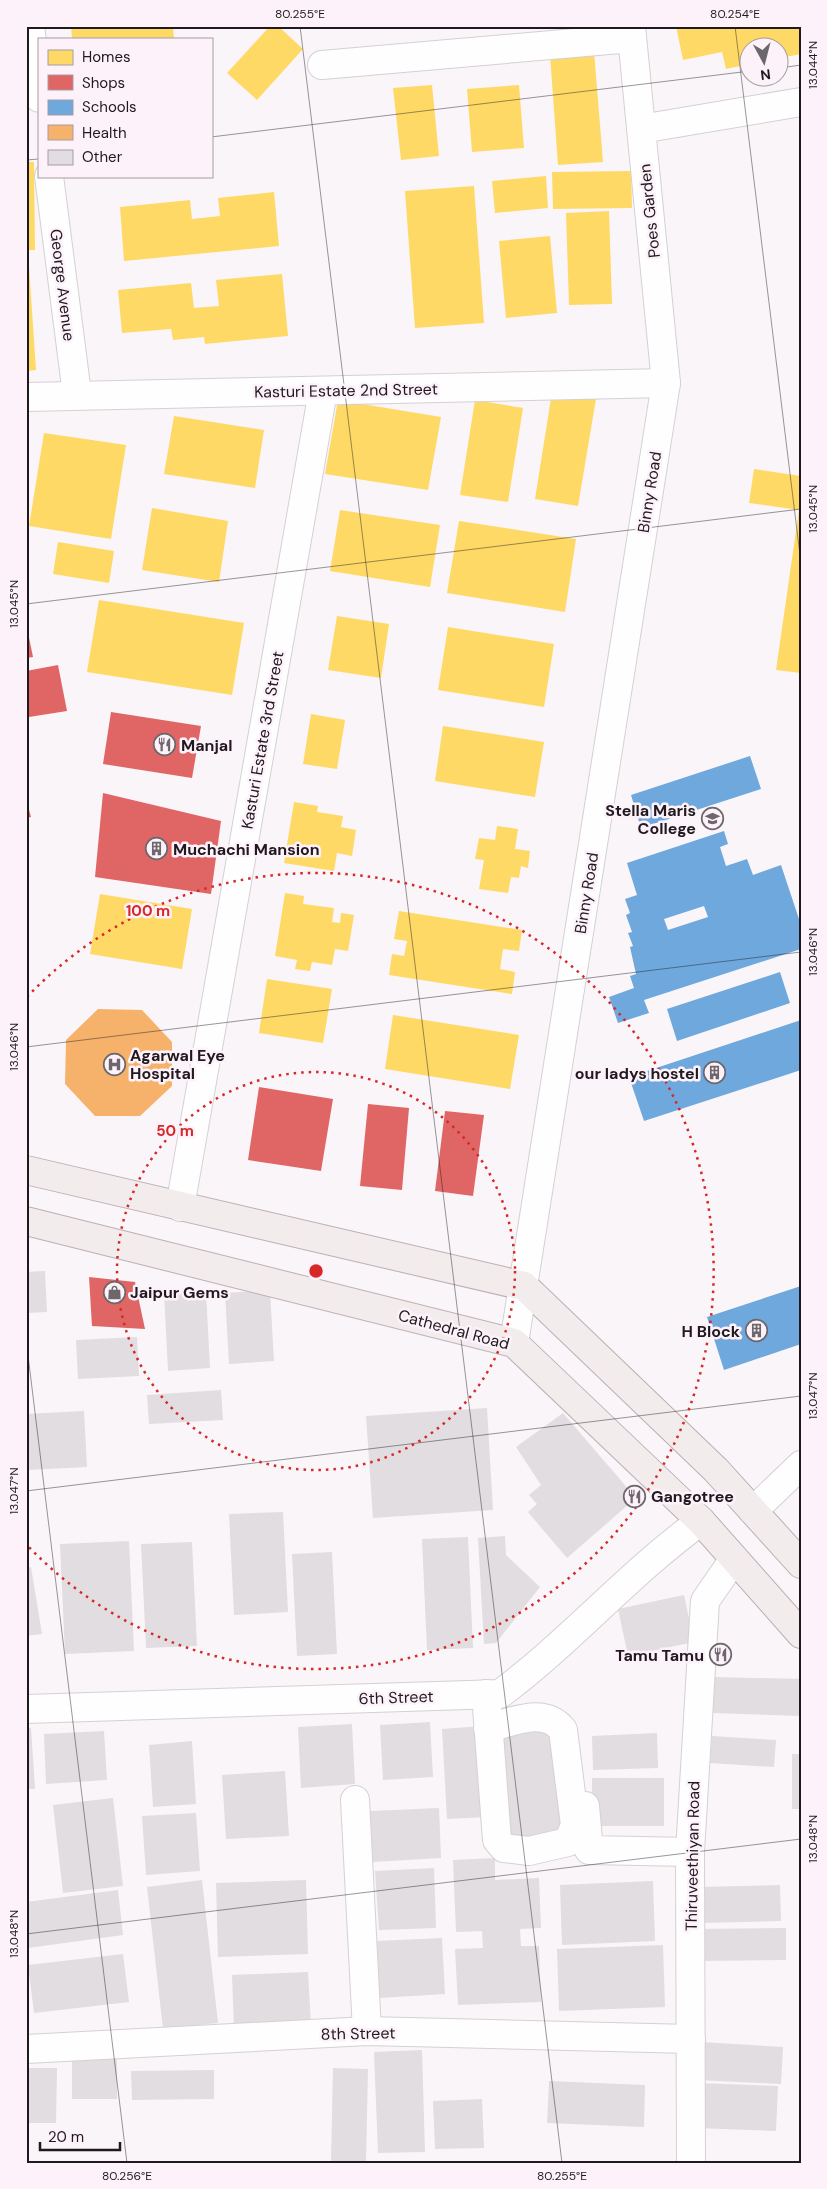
<svg xmlns="http://www.w3.org/2000/svg" width="827" height="2189" viewBox="0 0 827 2189" font-family="'DM Sans',sans-serif">
<style>
.homes{fill:#ffd966}
.shops{fill:#e06666}
.schools{fill:#6fa8dc;fill-rule:evenodd}
.health{fill:#f6b26b}
.building{fill:#e1dde1}
.lines{fill:none;stroke-linecap:round;stroke-linejoin:round}
.minor-casing{stroke:#d5d0d4;stroke-width:30}
.major-casing{stroke:#bcafb4;stroke-width:30}
.minor{stroke:#fefefe;stroke-width:28}
.major{stroke:#f2eced;stroke-width:28}
.ticks{fill:none;stroke:#201a1f;stroke-width:1;stroke-opacity:0.45}
.ring{fill:none;stroke:#d62828;stroke-width:2.5;stroke-dasharray:2.5 5}
.labels{text-anchor:middle;stroke-width:5;stroke-linejoin:round;paint-order:stroke}
.street-label{font-size:16px;fill:#201a1f;stroke:#fdf2fa}
.poi-label{font-size:16px;font-weight:bold;fill:#201a1f;stroke:#fdf2fa;text-anchor:start}
.centre{fill:#d62828;stroke:#fdf2fa;stroke-width:2.5}
.ring-label{font-size:15px;text-anchor:middle;font-weight:bold;fill:#d62828;stroke:#fdf2fa;stroke-width:5;stroke-linejoin:round;paint-order:stroke}
.neatline{fill:none;stroke:#201a1f;stroke-width:2}
.ticks-label{font-size:12px;text-anchor:middle;fill:#201a1f}
</style>
<rect width="100%" height="100%" fill="#faf5f9"/>
<g class="homes">
<path d="M71 26H173L174 39H72Z"/>
<path d="M270 26H278L303 49 257 100 227 73Z"/>
<path d="M676 26H801V54L780 58V48H750V64L726 69 722 52 683 60Z"/>
<path d="M594 51 603 162 558 165 550 55Z"/>
<path d="M432 85 439 156 401 160 393 88Z"/>
<path d="M519 85 524 148 472 152 467 89Z"/>
<path d="M26 162H34L35 250H26Z"/>
<path d="M631 171 632 208 553 209 552 172Z"/>
<path d="M546 176 548 208 495 213 492 181Z"/>
<path d="M474 186 484 323 415 328 405 191Z"/>
<path d="M274 192 279 246 124 261 120 207 190 200 192 219 220 216 218 198Z"/>
<path d="M609 211 612 304 569 305 566 213Z"/>
<path d="M550 236 557 313 506 318 499 241Z"/>
<path d="M26 266H29L36 370 26 371Z"/>
<path d="M282 274 288 336 205 344 204 337 173 340 171 329 122 333 118 290 191 283 194 308 219 306 216 280Z"/>
<path d="M552 392 596 399 578 506 535 499Z"/>
<path d="M338 400 441 417 428 490 325 474Z"/>
<path d="M475 400 523 408 508 502 460 495Z"/>
<path d="M174 416 264 430 255 488 164 474Z"/>
<path d="M44 433 126 445 111 539 29 526Z"/>
<path d="M754 469 801 476V673L776 670 799 510 749 503Z"/>
<path d="M152 508 228 521 219 582 142 570Z"/>
<path d="M340 510 440 525 430 587 330 571Z"/>
<path d="M459 521 576 539 565 612 447 593Z"/>
<path d="M58 542 114 551 109 583 53 574Z"/>
<path d="M99 600 244 623 232 695 87 672Z"/>
<path d="M337 616 389 624 381 678 328 670Z"/>
<path d="M448 627 554 644 544 707 438 690Z"/>
<path d="M311 714 345 720 337 769 303 764Z"/>
<path d="M443 726 544 742 535 797 435 781Z"/>
<path d="M294 802 318 806 317 812 343 816 341 827 356 830 352 856 337 853 334 871 284 863Z"/>
<path d="M497 826 518 829 515 849 530 851 528 868 521 866 519 878 511 877 508 893 479 889 484 860 475 859 479 838 495 840Z"/>
<path d="M285 893 304 896 303 904 334 908 332 922 340 923 341 913 354 915 348 951 335 949 332 965 312 962 310 971 295 969 297 960 275 956Z"/>
<path d="M100 894 192 909 182 969 90 954Z"/>
<path d="M399 911 522 930 519 951 503 949 500 969 515 972 512 994 389 975 392 954 404 956 407 941 394 939Z"/>
<path d="M267 979 332 989 323 1043 259 1033Z"/>
<path d="M393 1015 519 1035 510 1089 385 1069Z"/>
</g>
<g class="shops">
<path d="M26 623 33 657 26 658Z"/>
<path d="M58 665 67 711 29 717 26 702V671Z"/>
<path d="M111 712 201 726 192 778 103 764Z"/>
<path d="M103 793 221 821 211 894 95 877Z"/>
<path d="M26 799 31 817 26 818Z"/>
<path d="M259 1087 333 1099 321 1171 248 1160Z"/>
<path d="M368 1104 409 1108 402 1190 360 1186Z"/>
<path d="M445 1111 484 1115 473 1196 435 1191Z"/>
<path d="M89 1277 135 1282 145 1329 92 1326Z"/>
</g>
<g class="schools">
<path d="M750 756 761 789 641 828 631 795Z"/>
<path d="M724 831 728 844 720 847 726 866 747 859 753 875 781 865 801 925V949L644 1000 649 1013 618 1023 609 997 634 988 630 976 636 974 630 947 633 946 628 933 632 932 626 915 630 913 625 899 637 895 627 863ZM704 906 708 917 668 930 664 919Z"/>
<path d="M780 972 790 1003 677 1041 667 1009Z"/>
<path d="M801 1020V1070L644 1121 629 1077Z"/>
<path d="M801 1286V1344L724 1370 707 1317Z"/>
</g>
<path class="health" d="M98 1009 142 1010 172 1042V1086L140 1116H95L65 1084 66 1040Z"/>
<g class="building">
<path d="M45 1271 47 1312 26 1313V1272Z"/>
<path d="M270 1290 274 1361 229 1364 225 1293Z"/>
<path d="M206 1291 210 1368 168 1371 164 1293Z"/>
<path d="M137 1337 139 1376 78 1379 76 1340Z"/>
<path d="M221 1390 223 1420 149 1424 147 1395Z"/>
<path d="M487 1408 493 1510 373 1518 366 1416Z"/>
<path d="M84 1411 87 1467 26 1470V1414Z"/>
<path d="M563 1413 636 1498 567 1558 528 1512 537 1504 529 1495 541 1485 516 1447Z"/>
<path d="M283 1512 288 1612 234 1615 229 1514Z"/>
<path d="M505 1536 506 1555 540 1587 496 1643 484 1644 478 1538Z"/>
<path d="M468 1537 473 1648 427 1650 422 1539Z"/>
<path d="M129 1541 134 1651 65 1654 60 1544Z"/>
<path d="M192 1542 197 1646 146 1648 141 1544Z"/>
<path d="M332 1552 337 1654 297 1656 292 1554Z"/>
<path d="M31 1567 42 1634 26 1636V1568Z"/>
<path d="M684 1595 694 1642 628 1656 618 1609Z"/>
<path d="M714 1677 801 1679V1716L713 1713Z"/>
<path d="M430 1722 433 1777 383 1780 380 1725Z"/>
<path d="M352 1724 355 1784 301 1788 298 1727Z"/>
<path d="M483 1726 488 1817 447 1819 442 1729Z"/>
<path d="M26 1728H31L35 1789H26Z"/>
<path d="M554 1729 567 1834 510 1841 497 1737Z"/>
<path d="M104 1731 107 1780 46 1784 44 1734Z"/>
<path d="M657 1733 658 1768 593 1770 592 1736Z"/>
<path d="M712 1736 776 1740 774 1767 710 1763Z"/>
<path d="M192 1741 196 1804 153 1807 149 1745Z"/>
<rect x="792" y="1754" width="9" height="55"/>
<path d="M285 1771 289 1836 226 1839 222 1775Z"/>
<rect x="592" y="1778" width="72" height="48"/>
<path d="M113 1798 123 1886 63 1893 53 1805Z"/>
<path d="M439 1808 441 1858 373 1862 370 1811Z"/>
<path d="M196 1813 200 1871 146 1875 142 1816Z"/>
<path d="M495 1858V1880L539 1878 541 1928 520 1929 521 1946H539L541 2002 458 2005 455 1949 483 1948 482 1931 456 1932 453 1860Z"/>
<path d="M434 1868 436 1928 379 1930 375 1871Z"/>
<path d="M202 1880 218 2023 163 2029 147 1887Z"/>
<path d="M306 1880 308 1954 218 1957 216 1883Z"/>
<path d="M653 1881 655 1941 562 1945 560 1885Z"/>
<path d="M780 1885 781 1921 700 1923 699 1887Z"/>
<path d="M118 1890 123 1935 28 1948 26 1902Z"/>
<path d="M786 1928V1960L699 1961 698 1929Z"/>
<path d="M442 1938 445 1994 379 1998 377 1941Z"/>
<path d="M663 1945 665 2007 559 2011 557 1949Z"/>
<path d="M123 1954 129 2002 34 2013 28 1965Z"/>
<path d="M308 1972 311 2025 234 2029 232 1975Z"/>
<path d="M700 2042 783 2047 781 2084 698 2080Z"/>
<path d="M422 2050 425 2152 378 2153 374 2052Z"/>
<rect x="72" y="2055" width="45" height="44"/>
<path d="M28 2068H57L56 2123H27Z"/>
<path d="M333 2068 368 2069 366 2163H331Z"/>
<path d="M214 2070V2099L132 2100 131 2071Z"/>
<path d="M549 2081 645 2085 644 2127 547 2123Z"/>
<path d="M698 2083 778 2086 776 2131 696 2128Z"/>
<path d="M482 2099 484 2148 435 2149 433 2101Z"/>
</g>
<g class="lines">
<defs>
<g id="minor">
<path d="M30 26 39 98"/>
<path d="M322 65 632 38"/>
<path d="M641 129 801 102"/>
<path d="M49 176 77 394"/>
<path d="M26 397 666 383"/>
<path d="M180 1207 323 391"/>
<path d="M514 1343 666 383 631 26"/>
<path d="M753 1511 801 1465"/>
<path d="M486 1694 497 1840 504 1848 529 1851 568 1842 575 1825 563 1730C544 1706 513 1722 488 1728"/>
<path d="M26 1709 500 1694C571 1641 629 1573 701 1521"/>
<path d="M355 1800 367 2031"/>
<path d="M585 1806 589 1850 690 1852"/>
<path d="M26 2049 367 2031 691 2039"/>
<path d="M691 2163 690 1852 705 1601 734 1559"/>
</g>
<g id="major">
<path d="M26 1170 524 1286 716 1470 801 1564"/>
<path d="M26 1221 514 1343 701 1521 801 1634"/>
</g>
</defs>
<use href="#minor" class="minor-casing"/>
<use href="#major" class="major-casing"/>
<use href="#minor" class="minor"/>
<use href="#major" class="major"/>
</g>
<path class="ticks" d="M300 26 562 2163M735 26 801 563M780 68 801 65M211 137 750 71M26 160 39 159M26 604 801 509M26 1047 801 952M26 1339 127 2163M26 1491 801 1396M26 1934 801 1839"/>
<g class="ring">
<circle cx="316" cy="1271" r="199"/>
<path d="M27 997A398 398 0 1 1 27 1545"/>
</g>
<defs>
<symbol id="restaurant-ring" viewBox="-11 -11 22 22"><circle r="9.5" fill="#fdf2fa" stroke="#6c676b" stroke-width="1.5"/><path d="M-5-6h1v4h1v-4h1v4h1v-4h1v5L-1.5 .5V6h-2V.5L-5-1ZM5-6V6H3V1.5H1.5Q1.5-4 5-6Z" fill="#6c676b"/></symbol>
<symbol id="university-ring" viewBox="-11 -11 22 22"><circle r="9.5" fill="#fdf2fa" stroke="#6c676b" stroke-width="1.5"/><path d="M0-5L7-2L0 1L-7-2ZM-4 1L0 2.5L4 1V4Q0 6-4 4Z" fill="#6c676b"/></symbol>
<symbol id="building-ring" viewBox="-11 -11 22 22"><circle r="9.5" fill="#fdf2fa" stroke="#6c676b" stroke-width="1.5"/><path d="M-4-6H4V6H1V3H-1V6H-4ZM-2.5-4.3h1.7v1.8h-1.7ZM.8-4.3h1.7v1.8H.8ZM-2.5-1h1.7V.8h-1.7ZM.8-1h1.7V.8H.8Z" fill="#6c676b"/></symbol>
<symbol id="hospital-ring" viewBox="-11 -11 22 22"><circle r="9.5" fill="#fdf2fa" stroke="#6c676b" stroke-width="1.5"/><path d="M-5-5h3v3.5h4V-5h3V5h-3V1.5h-4V5h-3Z" fill="#6c676b"/></symbol>
<symbol id="shop-ring" viewBox="-11 -11 22 22"><circle r="9.5" fill="#fdf2fa" stroke="#6c676b" stroke-width="1.5"/><path d="M-5-2.5h2.3a2.7 3.5 0 0 1 5.4 0H5L5.5 6h-11ZM-1.5-2.5h3a1.5 2.3 0 0 0-3 0Z" fill="#6c676b"/></symbol>
</defs>
<g fill-rule="evenodd">
<use href="#restaurant-ring" x="152" y="732" width="25" height="25"/>
<use href="#university-ring" x="700" y="806" width="25" height="25"/>
<use href="#building-ring" x="144" y="836" width="25" height="25"/>
<use href="#hospital-ring" x="102" y="1052" width="25" height="25"/>
<use href="#building-ring" x="702" y="1060" width="25" height="25"/>
<use href="#shop-ring" x="102" y="1280" width="25" height="25"/>
<use href="#building-ring" x="744" y="1318" width="25" height="25"/>
<use href="#restaurant-ring" x="622" y="1484" width="25" height="25"/>
<use href="#restaurant-ring" x="708" y="1642" width="25" height="25"/>
</g>
<g class="labels">
<g class="street-label">
<text transform="translate(649 211) rotate(-96)" y="6">Poes Garden</text>
<text transform="translate(63 285) rotate(83)" y="6">George Avenue</text>
<text transform="translate(346 390) rotate(-1)" y="6">Kasturi Estate 2nd Street</text>
<text transform="translate(649 492) rotate(-81)" y="6">Binny Road</text>
<text transform="translate(262 740) rotate(-80)" y="6">Kasturi Estate 3rd Street</text>
<text transform="translate(586 893) rotate(-81)" y="6">Binny Road</text>
<text transform="translate(454 1329) rotate(15)" y="6">Cathedral Road</text>
<text transform="translate(396 1697) rotate(-2)" y="6">6th Street</text>
<text transform="translate(692 1856) rotate(-89)" y="6">Thiruveethiyan Road</text>
<text transform="translate(358 2033) rotate(-1)" y="6">8th Street</text>
</g>
<g class="poi-label">
<text x="181" y="751">Manjal</text>
<text x="696" y="816" text-anchor="end">Stella Maris<tspan x="696" dy="18">College</tspan></text>
<text x="173" y="855">Muchachi Mansion</text>
<text x="130" y="1061">Agarwal Eye<tspan x="130" dy="18">Hospital</tspan></text>
<text x="699" y="1079" text-anchor="end">our ladys hostel</text>
<text x="130" y="1298">Jaipur Gems</text>
<text x="740" y="1337" text-anchor="end">H Block</text>
<text x="651" y="1502">Gangotree</text>
<text x="704" y="1661" text-anchor="end">Tamu Tamu</text>
</g>
</g>
<circle cx="316" cy="1271" r="8" class="centre"/>
<g class="ring-label">
<text x="148" y="916">100 m</text>
<text x="175" y="1136">50 m</text>
</g>
<rect width="827" height="2189" fill="none" stroke="#fdf2fa" stroke-width="55"/>
<rect x="38" y="38" width="175" height="140" fill="#fdf2fa" stroke="#a59ca2"/>
<rect x="48" y="50" width="25" height="15" fill="#ffd966" stroke="#a59ca2"/>
<text x="82" y="62" font-size="15" fill="#201a1f">Homes</text>
<rect x="48" y="75" width="25" height="15" fill="#e06666" stroke="#a59ca2"/>
<text x="82" y="88" font-size="15" fill="#201a1f">Shops</text>
<rect x="48" y="100" width="25" height="15" fill="#6fa8dc" stroke="#a59ca2"/>
<text x="82" y="112" font-size="15" fill="#201a1f">Schools</text>
<rect x="48" y="125" width="25" height="15" fill="#f6b26b" stroke="#a59ca2"/>
<text x="82" y="138" font-size="15" fill="#201a1f">Health</text>
<rect x="48" y="150" width="25" height="15" fill="#e1dde1" stroke="#a59ca2"/>
<text x="82" y="162" font-size="15" fill="#201a1f">Other</text>
<g transform="translate(764 62) rotate(173)"><circle r="24" fill="#fdf2fa" stroke="#a59ca2"/>
<path d="M0-4L9 19L0 12L-9 19Z" fill="#6c676b"/>
<text y="-8" font-size="14" font-weight="bold" text-anchor="middle" fill="#201a1f">N</text>
</g>
<path d="M40 2142v8h80v-8" fill="none" stroke="#201a1f" stroke-width="2.5"/>
<text x="48" y="2142" font-size="15" fill="#201a1f" stroke="#fdf2fa" stroke-width="4" paint-order="stroke">20 m</text>
<rect x="28" y="28" width="772" height="2134" class="neatline"/>
<g class="ticks-label">
<text x="300" y="18">80.255°E</text>
<text x="735" y="18">80.254°E</text>
<text transform="translate(813 65) rotate(-90)" y="4">13.044°N</text>
<text transform="translate(813 509) rotate(-90)" y="4">13.045°N</text>
<text transform="translate(14 604) rotate(-90)" y="4">13.045°N</text>
<text transform="translate(813 952) rotate(-90)" y="4">13.046°N</text>
<text transform="translate(14 1047) rotate(-90)" y="4">13.046°N</text>
<text transform="translate(813 1396) rotate(-90)" y="4">13.047°N</text>
<text transform="translate(14 1491) rotate(-90)" y="4">13.047°N</text>
<text transform="translate(813 1839) rotate(-90)" y="4">13.048°N</text>
<text transform="translate(14 1934) rotate(-90)" y="4">13.048°N</text>
<text x="127" y="2180">80.256°E</text>
<text x="562" y="2180">80.255°E</text>
</g>
</svg>
